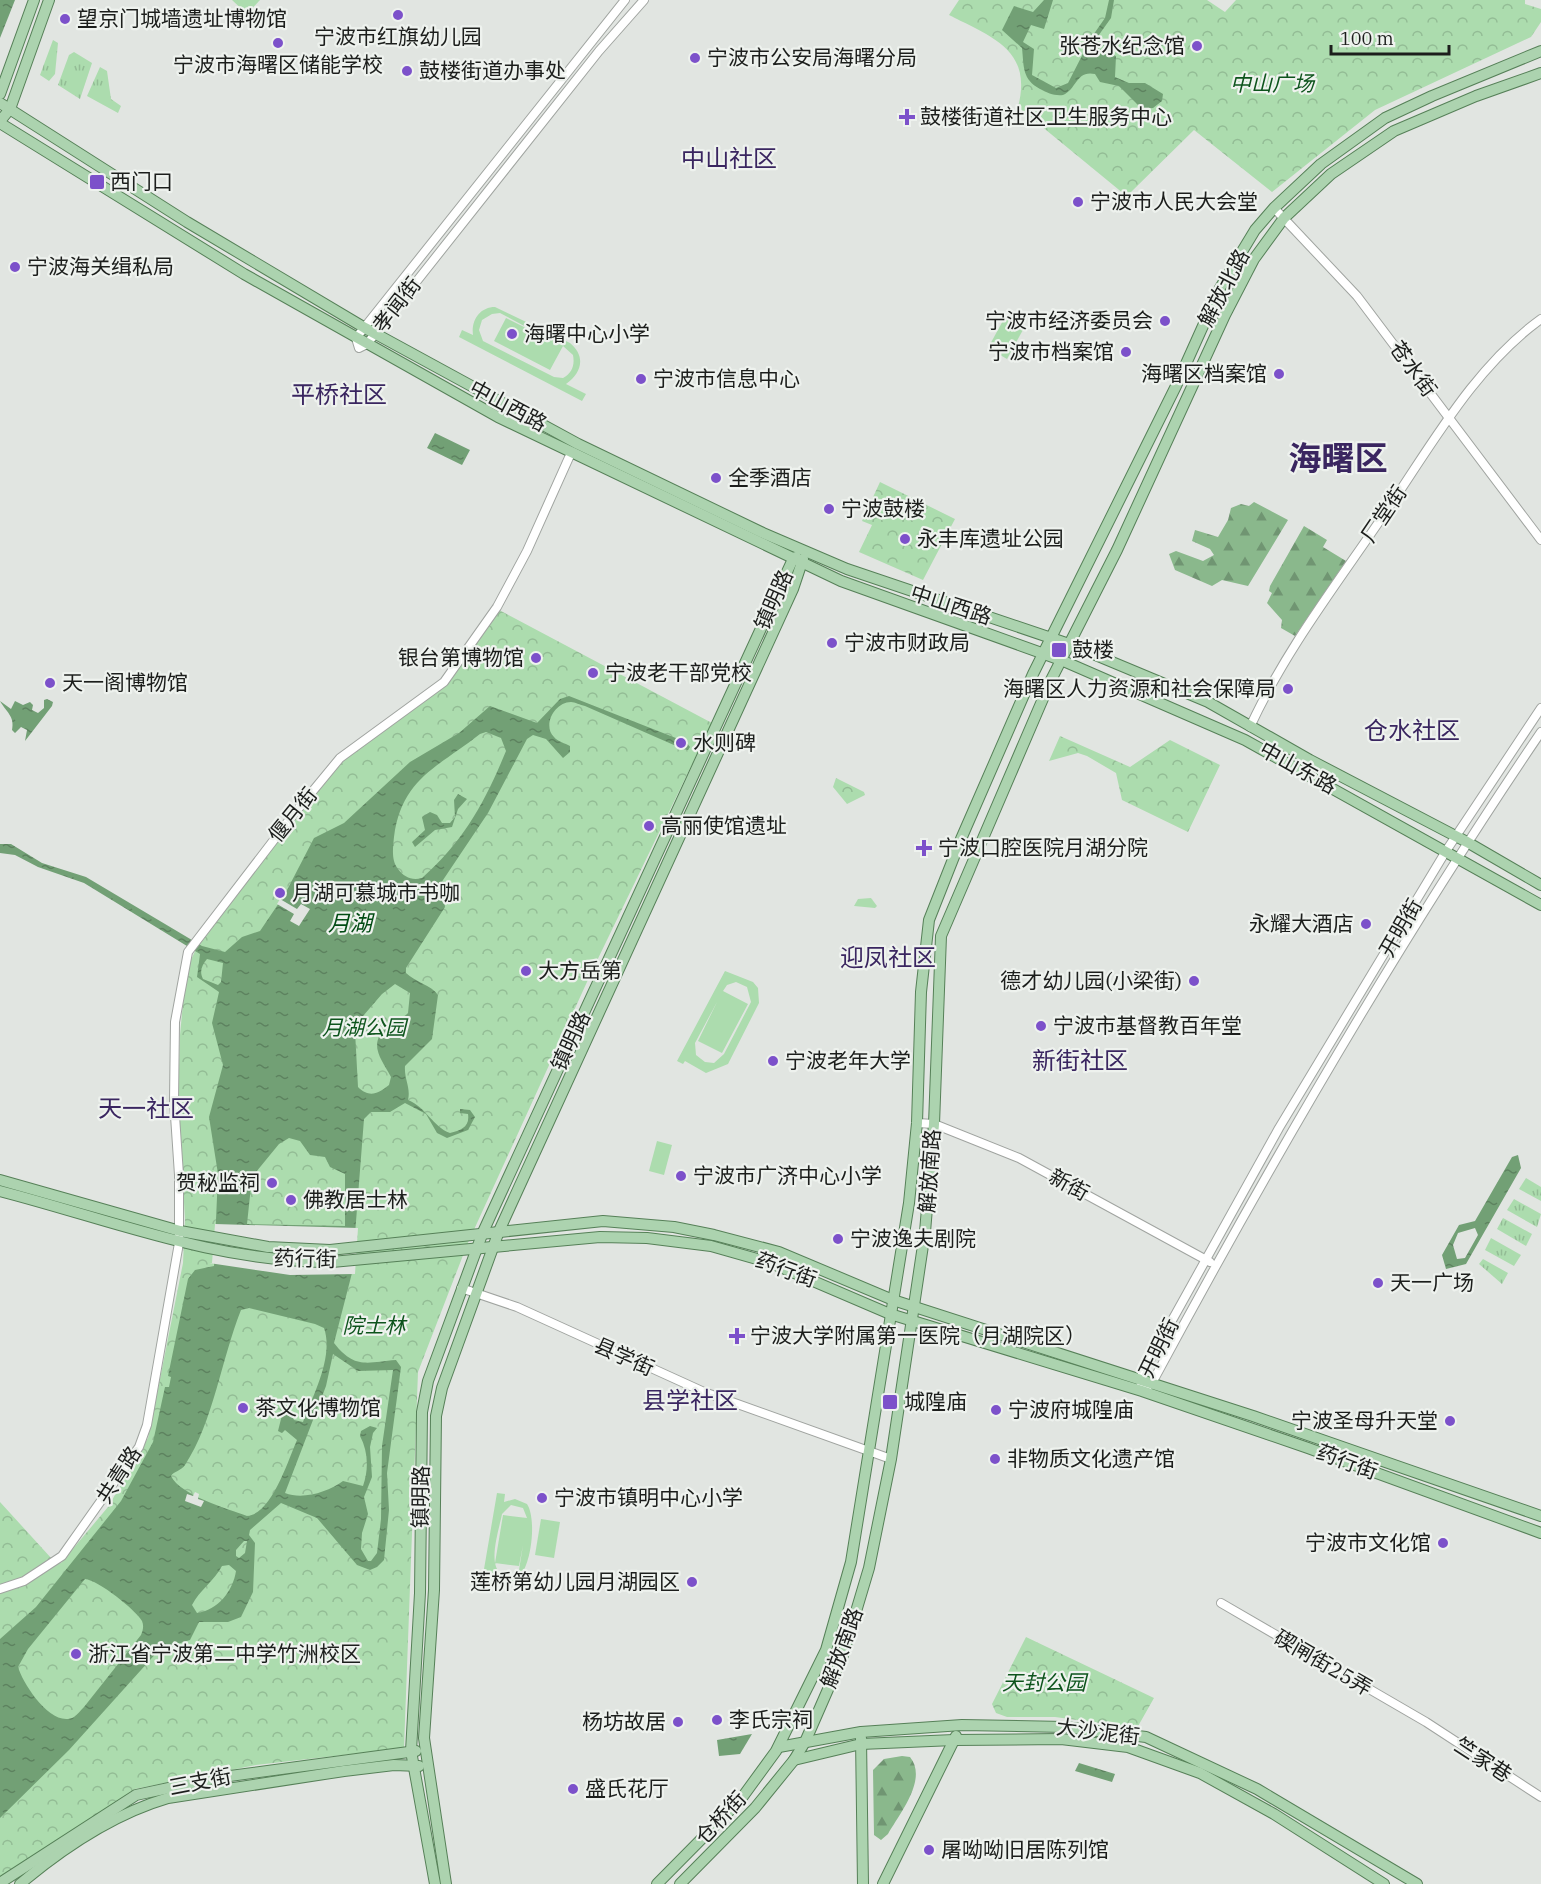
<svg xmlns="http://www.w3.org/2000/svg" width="1541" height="1884" viewBox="0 0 1541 1884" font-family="'IBM Plex Serif','Noto Sans SC',serif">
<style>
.grass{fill:url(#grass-tufts)}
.forest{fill:url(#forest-firs)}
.park{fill:url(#park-crowns)}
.pitch{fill:#acdcae;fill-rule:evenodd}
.water{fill:url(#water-ripples);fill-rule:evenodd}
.pier{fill:#e1e5e1}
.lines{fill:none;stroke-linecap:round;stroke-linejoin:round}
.minor-casing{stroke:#a0a4a0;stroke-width:10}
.major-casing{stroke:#568058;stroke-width:12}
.minor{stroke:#fff;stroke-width:8}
.major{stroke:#acd3af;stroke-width:10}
.poi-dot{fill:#7c51ca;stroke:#eef2ee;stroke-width:2}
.labels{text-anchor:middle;stroke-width:4.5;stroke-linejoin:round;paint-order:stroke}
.poi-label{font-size:21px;fill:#1c1e1c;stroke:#eef2ee;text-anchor:start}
.park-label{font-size:21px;font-style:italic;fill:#0d541c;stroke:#eef2ee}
.street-label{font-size:21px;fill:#1c1e1c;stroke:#eef2ee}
.water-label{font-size:22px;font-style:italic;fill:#004b13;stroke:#eef2ee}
.quarter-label{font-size:24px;fill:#3a2660;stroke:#eef2ee}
.town-label{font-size:33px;font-weight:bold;fill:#3a2660;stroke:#eef2ee}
</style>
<defs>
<pattern id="grass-tufts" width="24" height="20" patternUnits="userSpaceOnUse" patternTransform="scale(1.5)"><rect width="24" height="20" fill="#acdcae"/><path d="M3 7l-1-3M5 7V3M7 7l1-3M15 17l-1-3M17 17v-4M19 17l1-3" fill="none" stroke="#93bc95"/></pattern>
<pattern id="forest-firs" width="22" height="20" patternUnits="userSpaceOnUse" patternTransform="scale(1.5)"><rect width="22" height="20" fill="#8ab88c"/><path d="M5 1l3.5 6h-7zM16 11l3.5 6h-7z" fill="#709572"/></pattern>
<pattern id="park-crowns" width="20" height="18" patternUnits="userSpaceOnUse" patternTransform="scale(1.5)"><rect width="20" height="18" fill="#acdcae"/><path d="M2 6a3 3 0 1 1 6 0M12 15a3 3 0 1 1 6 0" fill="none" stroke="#93bc95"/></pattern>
<pattern id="water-ripples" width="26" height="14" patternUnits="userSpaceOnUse" patternTransform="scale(1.5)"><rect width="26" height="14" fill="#72a075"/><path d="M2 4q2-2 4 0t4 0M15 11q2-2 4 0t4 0" fill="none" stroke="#5d825f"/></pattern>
</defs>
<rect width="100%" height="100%" fill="#e1e5e1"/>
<g class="grass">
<path d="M53 40 58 43 55 74 49 81 40 75Z"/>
<path d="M74 52 92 63 80 99 58 85 69 55Z"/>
<path d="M100 67 107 71 111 99 121 106 118 113 87 96Z"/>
<path d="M1526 1178 1541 1187V1201L1519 1189Z"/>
<path d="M1514 1199 1541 1214 1537 1227 1507 1210Z"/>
<path d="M1503 1218 1532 1234 1526 1246 1497 1229Z"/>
<path d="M1491 1238 1521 1255 1514 1266 1485 1250Z"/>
<path d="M1483 1259 1508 1273 1502 1284 1479 1264Z"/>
</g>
<g class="forest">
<path d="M1254 502 1288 520 1248 586 1222 580 1212 586 1175 570 1169 554 1176 551 1203 561 1214 555 1210 549 1192 541 1195 530 1218 537 1228 520 1231 508 1241 504 1249 506Z"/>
<path d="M1304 526 1327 540 1323 547 1346 561 1295 636 1281 628 1282 620 1267 603 1272 593 1269 591 1270 586Z"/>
<path d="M902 1756 910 1757C928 1779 900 1813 888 1834L881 1840 874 1835 873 1770 884 1759Z"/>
</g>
<g class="park">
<path d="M959 0H1207L1225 12 1236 0H1525V4L1541 9V22L1531 37 1375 110 1272 192 1194 130 1129 194H1124L1018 107C1033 50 992 37 949 15Z"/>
<path d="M880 482 955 519 923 580 859 552 872 525 862 521Z"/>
<path d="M499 610 712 723 592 971 467 1245 418 1372 404 1748 256 1765 135 1789 0 1880V1502L52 1559 61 1563 108 1507 148 1438 150 1429 183 1263 185 1219 178 1104 180 1035 186 971 200 940 342 760 445 683Z"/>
<path d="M1060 736 1130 767 1170 740 1220 765 1188 832 1122 800 1116 773 1087 756 1078 753 1049 761Z"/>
<path d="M836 778 864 792 865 795 847 804 833 787Z"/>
<path d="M871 898 877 906 875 908 854 906 858 899Z"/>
<path d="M1026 1637 1154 1698 1137 1728 1055 1717H1007L996 1713 992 1704Z"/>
</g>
<g class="pitch">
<path d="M232 0H260L247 14Z"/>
<path d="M495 307 570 343C586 356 582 373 566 384L586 394 582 401 459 337 462 330 473 335C471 320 480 307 495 307ZM500 313 554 342 506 318 494 341 550 370 563 346 573 355C575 365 572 373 563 378L554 377 483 341 479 330 482 320 492 314Z"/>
<path d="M1005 317 1024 328 1007 359 988 348Z"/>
<path d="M725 971 753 982 758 988 759 1003 728 1064 706 1073 685 1061 683 1064 677 1061ZM736 982 747 987 751 1002 724 1054 714 1063 705 1062 696 1055 695 1043 717 1002 698 1041 722 1053 748 1004 723 991 727 985Z"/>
<path d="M657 1141 672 1145 664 1175 649 1171Z"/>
<path d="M497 1493 505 1494 504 1502 515 1499 527 1504C541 1525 525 1614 493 1573L491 1576 483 1575ZM511 1505 523 1508 527 1518 503 1515 495 1563 519 1566 523 1545 519 1570 512 1576C482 1578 499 1531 502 1514Z"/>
<path d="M541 1519 560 1522 554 1558 535 1555Z"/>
</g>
<g class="water">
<path d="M0 0H15L0 38Z"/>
<path d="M1044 0H1053L1044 29 1031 25 1023 42 1034 49 1032 75 1056 88 1068 83 1091 38 1105 18 1109 0H1114L1111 18 1096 39 1095 47 1116 56 1115 77 1129 83H1145L1163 94 1162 101 1153 108 1142 109 1119 86 1100 82 1095 74C1076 70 1077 89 1063 95 1054 96 1048 93 1040 89 1022 79 1024 67 1022 48L1002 30 1014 6 1033 12Z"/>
<path d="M435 433 470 450 462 465 427 448Z"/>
<path d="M569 696 686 742 690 747 688 750 683 749 585 706C580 705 575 702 571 702 555 702 542 725 554 737 558 742 565 743 570 746V752L563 758 546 739 533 735 527 739 488 813 439 886 436 892 444 899 445 907 406 968V973C415 982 431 985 438 995L432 1039 405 1066C404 1079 411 1088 408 1100 426 1107 433 1127 450 1133 461 1130 470 1127 468 1114L460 1113V1109L470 1110 475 1117 468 1130 447 1138 437 1133 426 1114 405 1103 390 1112H371L364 1119 352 1273 334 1343C355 1370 368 1362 396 1360L401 1367 387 1473 389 1510 384 1560 377 1567 370 1570 357 1565 317 1518 281 1503 250 1530 249 1535 255 1543 253 1592 241 1617 228 1622H199L190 1640 159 1650 69 1750 0 1818V1639L36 1607 121 1501 153 1442 165 1387H169L171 1377 168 1376 188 1279 195 1270 214 1266 218 1174 209 1117 223 1065 212 1023 219 992 197 977 200 954 84 883 38 867 15 855 0 853V844H11L42 863 86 877 202 946 225 952 242 937 260 931 285 894 314 838 344 823 410 762 459 733 490 706 537 723 560 699ZM486 732 501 738 506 751C485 802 464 841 422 878 412 881 404 877 398 869 391 860 393 848 394 837 402 778 437 768 480 734ZM207 959 223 963 221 982 218 985 203 979C199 971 202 965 207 959ZM395 984 410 993 408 1013C404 1018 397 1019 392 1023 365 1042 381 1058 391 1077L389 1085C378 1094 369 1098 358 1087L355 1031 357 1023 382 994ZM289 1138 300 1141 310 1155 325 1157 330 1167 345 1174V1226L247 1224 252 1177 279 1144ZM249 1308 315 1324 324 1328C334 1357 313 1395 303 1422L294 1420 290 1411H283L278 1431 282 1433 285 1430 297 1440C288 1460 272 1514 247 1516 228 1509 180 1495 171 1476 174 1471 181 1471 185 1465 213 1423 222 1357 241 1310ZM333 1354 358 1371 393 1370 382 1446 381 1519 377 1553 371 1561H368L361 1549 362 1533 368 1514 364 1497 372 1477 370 1447 373 1433 377 1428 370 1426 361 1431 360 1436C368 1451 369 1469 363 1486L343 1481C328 1492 303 1500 285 1493L326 1386ZM244 1541H247L245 1553 239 1558 236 1556V1550ZM229 1565 236 1571C233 1591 218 1610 197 1613L192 1605C199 1591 214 1581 222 1566ZM85 1579C98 1580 136 1610 142 1621 144 1626 143 1630 141 1635L84 1707C81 1710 77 1715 74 1717 52 1729 23 1684 18 1667L28 1649Z"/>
<path d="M47 699 53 702 52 706 25 741 27 730 21 727 15 733 12 730C15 716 6 712 0 701L11 709 15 701 23 705 30 702 33 705 32 710 38 713 44 708V700Z"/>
<path d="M458 794 467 799 458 809 452 827 435 830 415 847 412 842 425 830 422 817 430 812 437 815 442 823H450L455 817 454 800Z"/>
<path d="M1518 1155 1521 1168 1466 1264 1446 1269 1442 1255 1459 1225 1475 1221 1512 1157ZM1475 1228 1478 1235 1465 1258 1457 1259 1453 1245 1458 1233Z"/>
<path d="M752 1734 740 1754 719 1756 717 1740Z"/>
<path d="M1079 1763 1115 1774 1112 1782 1075 1771Z"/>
</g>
<g class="pier">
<path d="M280 899 297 909 301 904 310 909 299 926 290 921 294 914 277 904Z"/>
<path d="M215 1224 358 1228 355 1274 290 1275 209 1263H212Z"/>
<path d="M195 1492 199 1494 198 1499 204 1501 201 1507 185 1501 187 1494 193 1496Z"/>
</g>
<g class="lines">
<defs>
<g id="minor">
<path d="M625 0 356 338 359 348 367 344 599 51 644 0"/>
<path d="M1274 208 1357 296 1541 540"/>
<path d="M1250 727C1285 651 1336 585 1383 516 1430 448 1473 368 1541 319"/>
<path d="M917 1123 934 1124 1019 1158 1210 1262"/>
<path d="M461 1288 517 1307 704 1392 891 1459"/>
<path d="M1141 1384 1140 1378 1279 1128 1446 851 1541 708"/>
<path d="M1147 1387 1152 1383C1272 1160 1399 941 1541 732"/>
<path d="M0 1589 24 1581 62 1556 139 1447 147 1425 179 1243V1175L174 1101 175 1022 188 952 293 815 340 758 444 682 497 607 527 551 571 453"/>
<path d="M1221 1603 1426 1722 1541 1797"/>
</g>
<g id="major">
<path d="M0 94 34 0"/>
<path d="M0 103 187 222 365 328 578 444 763 533 847 569 1069 644 1208 702 1310 760 1467 842 1541 885"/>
<path d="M0 121 10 109 49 0"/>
<path d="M0 123 244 274 498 417 841 581 1061 660 1245 740 1541 905"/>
<path d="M0 1180 180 1231 268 1247 330 1250 603 1221 674 1227 714 1235 779 1252 893 1300 1253 1416 1541 1516"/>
<path d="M0 1191C112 1220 214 1262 332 1262L600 1237 647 1238 711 1246 771 1263 890 1314 1142 1391 1308 1448 1541 1533"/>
<path d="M861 1738 863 1884"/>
<path d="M779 1747 861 1732 962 1725 1065 1727 1146 1737 1257 1789 1417 1884"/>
<path d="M794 1760 861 1744 954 1740 1061 1739 1128 1747 1200 1773 1274 1814 1384 1884"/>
<path d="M0 1883 136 1795 215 1778 416 1751"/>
<path d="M20 1884C64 1847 113 1814 168 1798L344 1771 394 1765 419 1766"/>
<path d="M435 1884 411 1751 420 1593 422 1412 428 1381 483 1232 793 559 796 557"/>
<path d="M446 1884 424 1738 434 1590 436 1416 442 1388 499 1231 793 589 803 559"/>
<path d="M657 1884 741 1799 776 1751 826 1650 851 1562 909 1203 917 1123 921 992 929 920 961 839 1033 674 1176 386 1220 288 1255 230 1274 208 1321 164 1385 118 1432 96 1541 51"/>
<path d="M680 1884 755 1808 794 1760 805 1742 843 1655 869 1568 891 1459 925 1232 934 1124 941 936 1051 680 1117 550 1225 315 1254 259 1284 218 1331 174 1394 131 1476 96 1541 73"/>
<path d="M883 1884 956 1736"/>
</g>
</defs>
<use href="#minor" class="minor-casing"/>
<use href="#major" class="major-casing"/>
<use href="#minor" class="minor"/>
<use href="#major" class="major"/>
</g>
<g class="poi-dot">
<circle cx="398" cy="15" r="6"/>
<circle cx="65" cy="19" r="6"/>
<circle cx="278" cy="43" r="6"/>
<circle cx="1197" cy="46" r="6"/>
<circle cx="695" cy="58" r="6"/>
<circle cx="407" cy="71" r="6"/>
<path d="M904 108h6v6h6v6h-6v6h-6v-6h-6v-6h6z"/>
<rect x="89" y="174" width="16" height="16" rx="3"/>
<circle cx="1078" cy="202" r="6"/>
<circle cx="15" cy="267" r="6"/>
<circle cx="1165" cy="321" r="6"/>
<circle cx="512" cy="334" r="6"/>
<circle cx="1126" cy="352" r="6"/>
<circle cx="1279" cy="374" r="6"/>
<circle cx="641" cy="379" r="6"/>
<circle cx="716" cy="478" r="6"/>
<circle cx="829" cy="509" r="6"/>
<circle cx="905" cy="539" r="6"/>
<circle cx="832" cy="643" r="6"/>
<rect x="1051" y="642" width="16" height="16" rx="3"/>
<circle cx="536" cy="658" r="6"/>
<circle cx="593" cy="673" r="6"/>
<circle cx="50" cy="683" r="6"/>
<circle cx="1288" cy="689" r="6"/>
<circle cx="681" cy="743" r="6"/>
<circle cx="649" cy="826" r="6"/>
<path d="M921 839h6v6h6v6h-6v6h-6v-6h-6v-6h6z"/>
<circle cx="280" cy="893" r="6"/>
<circle cx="1366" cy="924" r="6"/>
<circle cx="526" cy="971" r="6"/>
<circle cx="1194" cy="981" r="6"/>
<circle cx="1041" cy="1026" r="6"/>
<circle cx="773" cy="1061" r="6"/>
<circle cx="681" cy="1176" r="6"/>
<circle cx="272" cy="1183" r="6"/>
<circle cx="291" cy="1200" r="6"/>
<circle cx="838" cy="1239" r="6"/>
<circle cx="1378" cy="1283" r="6"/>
<path d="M734 1327h6v6h6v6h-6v6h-6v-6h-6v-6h6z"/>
<rect x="882" y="1394" width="16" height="16" rx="3"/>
<circle cx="243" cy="1408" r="6"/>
<circle cx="996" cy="1410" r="6"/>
<circle cx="1450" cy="1421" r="6"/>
<circle cx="995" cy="1459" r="6"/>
<circle cx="542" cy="1498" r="6"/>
<circle cx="1443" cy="1543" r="6"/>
<circle cx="692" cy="1582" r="6"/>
<circle cx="76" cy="1654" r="6"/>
<circle cx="717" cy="1720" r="6"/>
<circle cx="678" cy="1722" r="6"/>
<circle cx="573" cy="1789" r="6"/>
<circle cx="929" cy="1850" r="6"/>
</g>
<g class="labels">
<g class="poi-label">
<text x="77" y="26">望京门城墙遗址博物馆</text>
<text x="398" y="44" text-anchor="middle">宁波市红旗幼儿园</text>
<text x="1185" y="53" text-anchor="end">张苍水纪念馆</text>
<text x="707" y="65">宁波市公安局海曙分局</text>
<text x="278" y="72" text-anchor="middle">宁波市海曙区储能学校</text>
<text x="419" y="78">鼓楼街道办事处</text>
<text x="920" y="124">鼓楼街道社区卫生服务中心</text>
<text x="110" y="189">西门口</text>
<text x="1090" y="209">宁波市人民大会堂</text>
<text x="27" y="274">宁波海关缉私局</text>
<text x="1153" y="328" text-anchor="end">宁波市经济委员会</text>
<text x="524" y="341">海曙中心小学</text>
<text x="1114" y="359" text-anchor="end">宁波市档案馆</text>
<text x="1267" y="381" text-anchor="end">海曙区档案馆</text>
<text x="653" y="386">宁波市信息中心</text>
<text x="728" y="485">全季酒店</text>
<text x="841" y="516">宁波鼓楼</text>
<text x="917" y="546">永丰库遗址公园</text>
<text x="844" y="650">宁波市财政局</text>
<text x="1072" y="657">鼓楼</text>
<text x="524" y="665" text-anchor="end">银台第博物馆</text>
<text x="605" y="680">宁波老干部党校</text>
<text x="62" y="690">天一阁博物馆</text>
<text x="1276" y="696" text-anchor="end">海曙区人力资源和社会保障局</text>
<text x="693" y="750">水则碑</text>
<text x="661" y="833">高丽使馆遗址</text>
<text x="938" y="855">宁波口腔医院月湖分院</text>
<text x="292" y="900">月湖可慕城市书咖</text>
<text x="1354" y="931" text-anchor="end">永耀大酒店</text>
<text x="538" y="978">大方岳第</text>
<text x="1182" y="988" text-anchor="end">德才幼儿园(小梁街)</text>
<text x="1053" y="1033">宁波市基督教百年堂</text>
<text x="785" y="1068">宁波老年大学</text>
<text x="693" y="1183">宁波市广济中心小学</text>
<text x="260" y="1190" text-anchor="end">贺秘监祠</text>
<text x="303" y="1207">佛教居士林</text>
<text x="850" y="1246">宁波逸夫剧院</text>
<text x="1390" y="1290">天一广场</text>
<text x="750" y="1343">宁波大学附属第一医院（月湖院区）</text>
<text x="904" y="1409">城隍庙</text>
<text x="255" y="1415">茶文化博物馆</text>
<text x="1008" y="1417">宁波府城隍庙</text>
<text x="1438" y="1428" text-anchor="end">宁波圣母升天堂</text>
<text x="1007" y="1466">非物质文化遗产馆</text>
<text x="554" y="1505">宁波市镇明中心小学</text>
<text x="1431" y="1550" text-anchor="end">宁波市文化馆</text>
<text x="680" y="1589" text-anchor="end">莲桥第幼儿园月湖园区</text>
<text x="88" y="1661">浙江省宁波第二中学竹洲校区</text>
<text x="729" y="1727">李氏宗祠</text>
<text x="666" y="1729" text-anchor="end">杨坊故居</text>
<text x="585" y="1796">盛氏花厅</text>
<text x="941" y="1857">屠呦呦旧居陈列馆</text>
</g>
<g class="park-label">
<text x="1272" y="91">中山广场</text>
<text x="364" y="1035">月湖公园</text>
<text x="374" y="1333">院士林</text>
<text x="1044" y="1690">天封公园</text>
</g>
<g class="street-label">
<text transform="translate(1224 288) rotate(-62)" y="7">解放北路</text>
<text transform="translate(397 305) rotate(-52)" y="7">孝闻街</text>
<text transform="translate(1413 369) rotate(54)" y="7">苍水街</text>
<text transform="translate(508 406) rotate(28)" y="7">中山西路</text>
<text transform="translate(1384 514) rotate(-56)" y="7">厂堂街</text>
<text transform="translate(774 600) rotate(-66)" y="7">镇明路</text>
<text transform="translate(951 605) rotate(18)" y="7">中山西路</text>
<text transform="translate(1298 768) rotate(29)" y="7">中山东路</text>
<text transform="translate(293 815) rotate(-51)" y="7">偃月街</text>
<text transform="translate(1401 928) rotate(-60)" y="7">开明街</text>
<text transform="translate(571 1041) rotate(-65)" y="7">镇明路</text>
<text transform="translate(930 1171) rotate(-86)" y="7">解放南路</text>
<text transform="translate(1069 1185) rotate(29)" y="7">新街</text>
<text transform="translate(305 1259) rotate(1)" y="7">药行街</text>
<text transform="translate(786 1270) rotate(20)" y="7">药行街</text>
<text transform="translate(1159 1348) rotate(-64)" y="7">开明街</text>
<text transform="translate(624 1357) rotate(24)" y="7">县学街</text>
<text transform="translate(1347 1462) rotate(20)" y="7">药行街</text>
<text transform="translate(119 1475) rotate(-57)" y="7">共青路</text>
<text transform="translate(421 1497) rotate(-89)" y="7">镇明路</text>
<text transform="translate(842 1648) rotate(-70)" y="7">解放南路</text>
<text transform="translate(1323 1663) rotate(30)" y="7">碶闸街25弄</text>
<text transform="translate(1098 1732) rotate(7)" y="7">大沙泥街</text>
<text transform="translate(1483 1760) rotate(33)" y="7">竺家巷</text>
<text transform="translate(200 1782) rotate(-11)" y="7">三支街</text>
<text transform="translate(721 1818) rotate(-47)" y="7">仓桥街</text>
</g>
<g class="water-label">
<text x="350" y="931">月湖</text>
</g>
<g class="quarter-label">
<text x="729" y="167">中山社区</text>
<text x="339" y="403">平桥社区</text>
<text x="1412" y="739">仓水社区</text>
<text x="888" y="966">迎凤社区</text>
<text x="1080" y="1069">新街社区</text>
<text x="146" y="1117">天一社区</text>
<text x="690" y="1409">县学社区</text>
</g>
<g class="town-label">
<text x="1338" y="470">海曙区</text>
</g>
</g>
<path d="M1331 45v9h118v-9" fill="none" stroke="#1c1e1c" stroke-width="3"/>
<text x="1340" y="45" font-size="18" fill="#1c1e1c" stroke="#eef2ee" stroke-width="4.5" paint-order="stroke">100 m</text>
</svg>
